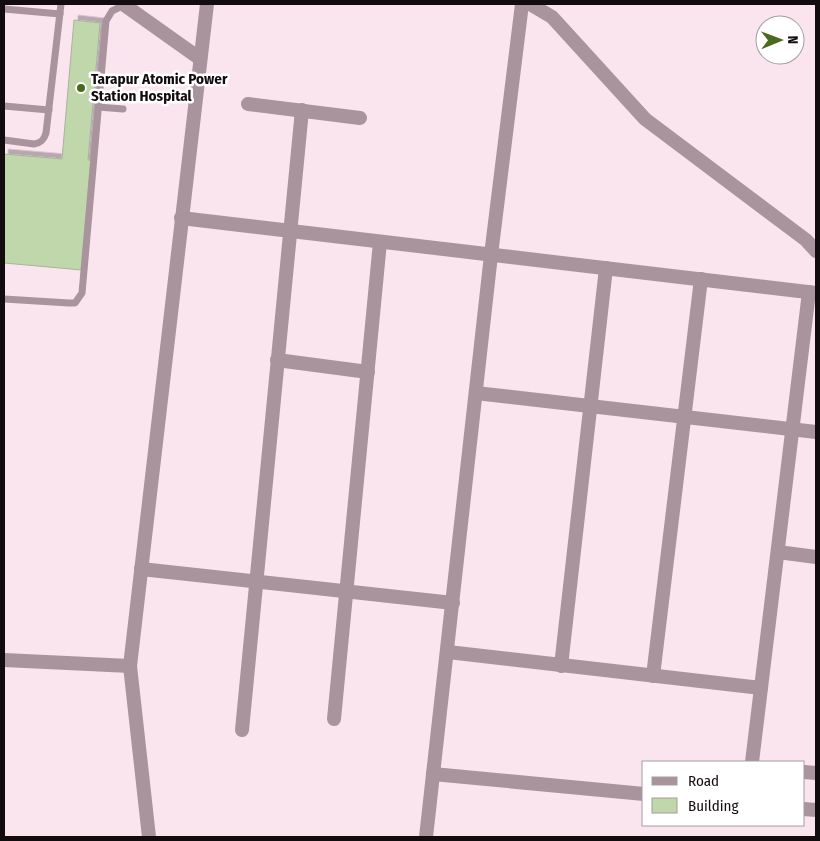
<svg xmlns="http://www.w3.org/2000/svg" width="820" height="841" viewBox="0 0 820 841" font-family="'Fira Sans Condensed',sans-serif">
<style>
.building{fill:#c0d6ab;stroke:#a9b2a0;filter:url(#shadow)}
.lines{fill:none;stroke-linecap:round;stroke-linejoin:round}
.service{stroke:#a9949d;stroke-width:7}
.minor{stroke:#a9949d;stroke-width:14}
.poi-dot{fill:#4a6a20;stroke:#fff;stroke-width:2}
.labels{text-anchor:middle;stroke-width:5;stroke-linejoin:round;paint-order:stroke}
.poi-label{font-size:15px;font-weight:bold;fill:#130c0f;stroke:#fff;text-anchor:start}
</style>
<defs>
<filter id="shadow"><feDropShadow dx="4.5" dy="-4.5" stdDeviation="0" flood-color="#0004"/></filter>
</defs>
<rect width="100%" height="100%" fill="#fae4ee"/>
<path class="building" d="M74 20 100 23 88 160H91L82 270 4 263V154L62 159Z"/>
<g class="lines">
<g class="service">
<path d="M4 9 60 14"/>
<path d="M4 106 49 110"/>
<path d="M98 107 123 109"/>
<path d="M4 140 34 144C41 143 44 140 46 133L61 4"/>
<path d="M4 299 69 303H75L82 293 106 21 112 11 124 5"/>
</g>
<g class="minor">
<path d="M123 4 199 58"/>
<path d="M530 4 552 17 645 119 806 240 816 251"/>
<path d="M248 104 360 118"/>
<path d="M181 218 816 293"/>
<path d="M277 360 368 372"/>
<path d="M476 393 816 432"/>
<path d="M778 552 816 557"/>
<path d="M141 569 453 603"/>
<path d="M448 652 761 688"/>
<path d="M4 660 130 666"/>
<path d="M561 666 606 268"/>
<path d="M653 676 701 279"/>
<path d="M334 719 380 242"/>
<path d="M242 730 302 110"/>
<path d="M752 762 809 292"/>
<path d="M804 772 816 773"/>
<path d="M433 774 644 794"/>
<path d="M804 809 816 810"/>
<path d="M149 837 130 666 207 4"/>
<path d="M426 837 491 255 522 4"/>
</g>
</g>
<circle class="poi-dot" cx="81" cy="88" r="5"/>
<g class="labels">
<g class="poi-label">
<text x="91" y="84">Tarapur Atomic Power<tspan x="91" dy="17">Station Hospital</tspan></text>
</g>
</g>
<rect width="820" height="841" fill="none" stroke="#130c0f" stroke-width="10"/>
<rect x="642" y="761" width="162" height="65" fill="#ffffff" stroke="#a19e9f"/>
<rect x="652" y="777" width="25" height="8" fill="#a9949d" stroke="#a19e9f"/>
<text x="688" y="786" font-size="15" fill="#130c0f">Road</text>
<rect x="652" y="798" width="25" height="15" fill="#c0d6ab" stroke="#a19e9f"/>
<text x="688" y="811" font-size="15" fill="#130c0f">Building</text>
<g transform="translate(780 40) rotate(89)"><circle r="24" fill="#ffffff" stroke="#a19e9f"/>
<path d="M0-4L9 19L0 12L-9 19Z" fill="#4a6a20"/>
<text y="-8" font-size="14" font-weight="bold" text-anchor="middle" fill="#130c0f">N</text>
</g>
</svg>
